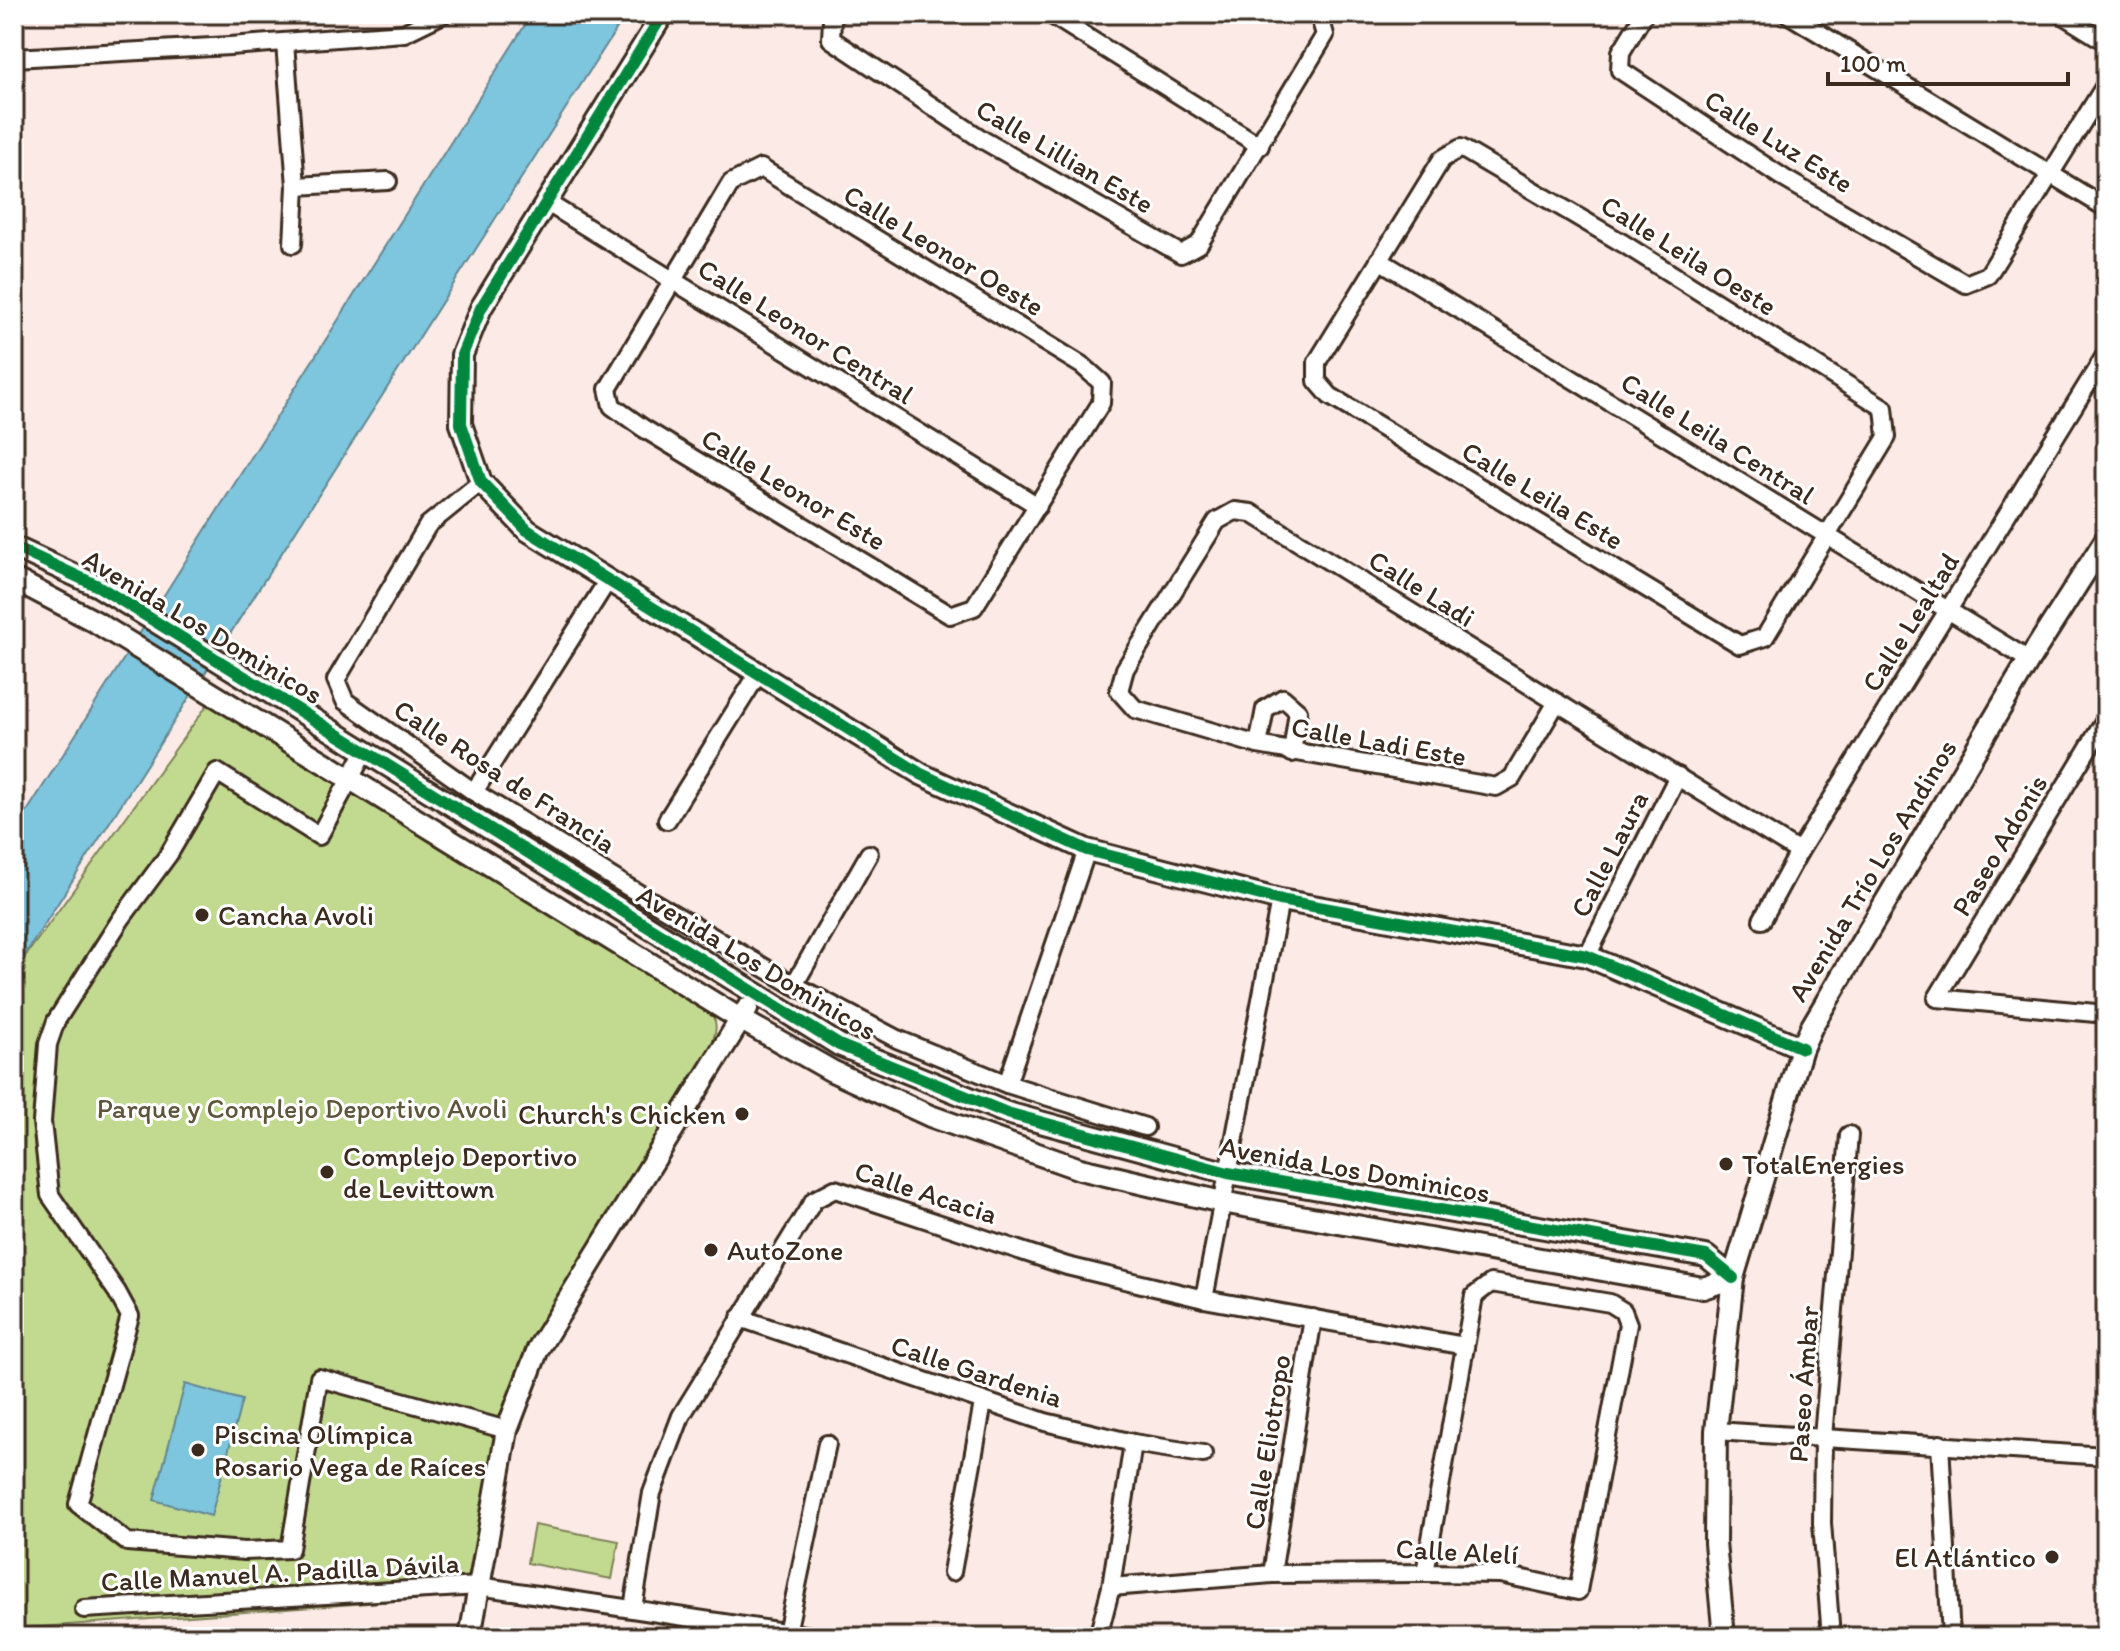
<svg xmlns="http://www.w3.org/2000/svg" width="2120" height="1651" viewBox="0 0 2120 1651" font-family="Itim,sans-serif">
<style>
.green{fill:#c2da90;stroke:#7e8257;stroke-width:2}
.water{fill:#7ec5de;stroke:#638791;stroke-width:2}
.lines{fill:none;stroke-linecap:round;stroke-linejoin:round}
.minor-casing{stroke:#3b2a1e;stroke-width:22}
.tertiary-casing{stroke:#3b2a1e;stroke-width:26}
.minor{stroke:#fff;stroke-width:16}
.tertiary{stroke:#fff;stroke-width:20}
.cycleway-casing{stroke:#fff;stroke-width:17}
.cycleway{stroke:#00873e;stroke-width:12}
.poi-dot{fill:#3b2a1e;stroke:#fff;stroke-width:3}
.labels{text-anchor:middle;stroke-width:6;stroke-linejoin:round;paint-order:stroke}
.street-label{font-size:28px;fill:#3b2a1e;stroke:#fff}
.poi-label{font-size:28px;fill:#3b2a1e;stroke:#fff;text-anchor:start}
.park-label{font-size:28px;fill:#5d563a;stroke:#fff}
</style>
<rect width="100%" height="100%" fill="#fbeae6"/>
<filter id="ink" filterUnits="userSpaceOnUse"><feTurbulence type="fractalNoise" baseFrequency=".0125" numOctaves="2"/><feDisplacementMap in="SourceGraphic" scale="16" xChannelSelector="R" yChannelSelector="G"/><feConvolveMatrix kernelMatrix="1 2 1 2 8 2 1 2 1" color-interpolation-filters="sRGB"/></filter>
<g filter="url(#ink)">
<g class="green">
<path d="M213 697 699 997C721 1023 719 1027 706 1057L534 1348 475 1572C469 1584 462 1591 450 1597L14 1629V972Z"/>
<path d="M534 1525 619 1541 612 1579 527 1563Z"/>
</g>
<g class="water">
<path d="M532 14H626L14 972V832Z"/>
<path d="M185 1384 242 1400 211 1516 154 1500Z"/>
</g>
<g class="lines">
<defs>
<g id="minor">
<path d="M836 14 832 20 831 39 983 140 1181 254 1199 244 1325 35 1319 14"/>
<path d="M1050 14 1260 146"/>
<path d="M1644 14 1621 52 1620 70 1785 179 1966 284 1988 275 2106 84"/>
<path d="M1788 14 2106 208"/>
<path d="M2061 14 2106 42"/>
<path d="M285 43 296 186 293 244"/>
<path d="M14 58 230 46 404 33 443 14"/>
<path d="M1461 148 1624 244 1884 408 1887 437 1765 637 1740 645 1330 396 1317 381V362L1442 159Z"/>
<path d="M761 168 1083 366 1102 383 1101 403 974 607 950 615 643 428 612 406 608 389 731 183Z"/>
<path d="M296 186 388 181"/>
<path d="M546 202 1038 506"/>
<path d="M1379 260 2029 660"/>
<path d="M481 482 428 525 336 680 345 701 474 792 628 887 794 985 897 1039 1007 1084 1145 1127"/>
<path d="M1557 702 1512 778 1496 787 1258 745 1135 709 1119 691 1125 669 1217 521 1235 511 1251 513 1799 852"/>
<path d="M2106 719 1937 998 2106 1014"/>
<path d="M1258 745 1265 709 1283 698 1298 711 1292 753"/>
<path d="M365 751 319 836 217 772 169 854 121 919 56 1021 48 1044 42 1122 50 1195 117 1292 130 1316 78 1504 127 1542 245 1551 290 1549 319 1378 507 1430"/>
<path d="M474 792 608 580"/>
<path d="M667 820 758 674"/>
<path d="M1762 920 1799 852 2106 354"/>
<path d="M1587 956 1678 776"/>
<path d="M794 985 869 854"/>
<path d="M1007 1084 1087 850"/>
<path d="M1204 1299 1280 900"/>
<path d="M740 1318 1045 1422 1133 1443 1203 1454"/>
<path d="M1716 1431 2106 1456"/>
<path d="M1940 1444 1951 1637"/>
<path d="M952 1572 983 1403"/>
<path d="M1272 1574 1313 1318"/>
<path d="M1111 1587 1272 1574 1425 1573 1500 1574 1578 1591 1628 1324 1623 1311 1610 1303 1491 1283 1474 1296 1425 1573"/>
<path d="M633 1608 652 1493 681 1416 814 1200 835 1189 1067 1266 1204 1299 1465 1346"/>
<path d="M84 1609 479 1586 817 1637"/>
<path d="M787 1633 827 1444"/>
<path d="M1098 1637 1111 1587 1133 1443"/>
<path d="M1831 1637 1822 1523 1823 1437 1849 1135"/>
</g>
<g id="tertiary">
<path d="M663 14 481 308 462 355 461 424 481 482 527 530 921 774 1087 850 1280 900 1587 956 1802 1048"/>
<path d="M14 547 98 586 839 1045 1007 1113 1228 1173 1706 1256 1733 1278"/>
<path d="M14 579 94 621 740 1019 832 1071 930 1116 1080 1169 1222 1202 1703 1288 1733 1278"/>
<path d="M470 1637 507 1430 538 1349 747 1009"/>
<path d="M1724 1637 1715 1543 1716 1431 1733 1278 1802 1048 1812 1026 2029 660 2106 539"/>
</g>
</defs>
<use href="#minor" class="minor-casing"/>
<use href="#tertiary" class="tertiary-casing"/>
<use href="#minor" class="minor"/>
<use href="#tertiary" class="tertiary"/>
<defs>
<g id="cycleway">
<path d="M663 14 481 308 462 355 461 424 481 482 527 530 921 774 1087 850 1280 900 1587 956 1802 1048"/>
<path d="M14 547 98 586 839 1045 1007 1113 1228 1173 1706 1256 1733 1278"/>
</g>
</defs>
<use href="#cycleway" class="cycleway-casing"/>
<use href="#cycleway" class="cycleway"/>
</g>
</g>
<g class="poi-dot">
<circle cx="202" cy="915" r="8"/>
<circle cx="742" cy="1114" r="8"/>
<circle cx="1726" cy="1164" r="8"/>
<circle cx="327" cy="1172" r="8"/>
<circle cx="711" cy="1250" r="8"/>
<circle cx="198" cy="1450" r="8"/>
<circle cx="2052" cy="1557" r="8"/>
</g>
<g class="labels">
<g class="street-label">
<text transform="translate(1779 141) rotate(32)" y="10">Calle Luz Este</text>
<text transform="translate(1065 156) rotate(30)" y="10">Calle Lillian Este</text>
<text transform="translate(944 250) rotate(31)" y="10">Calle Leonor Oeste</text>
<text transform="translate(1689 255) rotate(32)" y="10">Calle Leila Oeste</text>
<text transform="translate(806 331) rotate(32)" y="10">Calle Leonor Central</text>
<text transform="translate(1718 438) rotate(32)" y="10">Calle Leila Central</text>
<text transform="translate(794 489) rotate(31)" y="10">Calle Leonor Este</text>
<text transform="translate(1543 495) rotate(31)" y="10">Calle Leila Este</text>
<text transform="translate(1422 588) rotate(32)" y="10">Calle Ladi</text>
<text transform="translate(1910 622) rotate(-58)" y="10">Calle Lealtad</text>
<text transform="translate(203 626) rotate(31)" y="10">Avenida Los Dominicos</text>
<text transform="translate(1379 741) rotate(10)" y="10">Calle Ladi Este</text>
<text transform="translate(505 776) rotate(33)" y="10">Calle Rosa de Francia</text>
<text transform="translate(1999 845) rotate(-59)" y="10">Paseo Adonis</text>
<text transform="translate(1609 854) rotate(-63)" y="10">Calle Laura</text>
<text transform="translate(1872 870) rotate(-59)" y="10">Avenida Trío Los Andinos</text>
<text transform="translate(757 962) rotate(31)" y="10">Avenida Los Dominicos</text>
<text transform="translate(1355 1169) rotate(10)" y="10">Avenida Los Dominicos</text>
<text transform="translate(926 1192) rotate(18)" y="10">Calle Acacia</text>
<text transform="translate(977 1371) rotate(18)" y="10">Calle Gardenia</text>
<text transform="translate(1803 1384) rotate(-86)" y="10">Paseo Ámbar</text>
<text transform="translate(1267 1442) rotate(-81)" y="10">Calle Eliotropo</text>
<text transform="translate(1457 1551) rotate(3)" y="10">Calle Alelí</text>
<text transform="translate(280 1572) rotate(-3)" y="10">Calle Manuel A. Padilla Dávila</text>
</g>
<g class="poi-label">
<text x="218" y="925">Cancha Avoli</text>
<text x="726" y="1124" text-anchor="end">Church's Chicken</text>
<text x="343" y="1166">Complejo Deportivo<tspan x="343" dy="32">de Levittown</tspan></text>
<text x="1742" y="1174">TotalEnergies</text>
<text x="727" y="1260">AutoZone</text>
<text x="214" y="1444">Piscina Olímpica<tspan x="214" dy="32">Rosario Vega de Raíces</tspan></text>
<text x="2036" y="1567" text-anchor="end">El Atlántico</text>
</g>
<g class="park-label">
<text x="302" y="1118">Parque y Complejo Deportivo Avoli</text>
</g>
</g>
<rect width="2120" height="1651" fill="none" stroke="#fff" stroke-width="48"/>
<rect x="24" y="24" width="2072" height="1603" fill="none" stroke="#3b2a1e" stroke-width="3" filter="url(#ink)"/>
<path d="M1828 72v12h240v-12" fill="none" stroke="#3b2a1e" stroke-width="4"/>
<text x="1840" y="72" font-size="24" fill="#3b2a1e" stroke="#ffffff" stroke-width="6" paint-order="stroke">100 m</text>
</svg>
